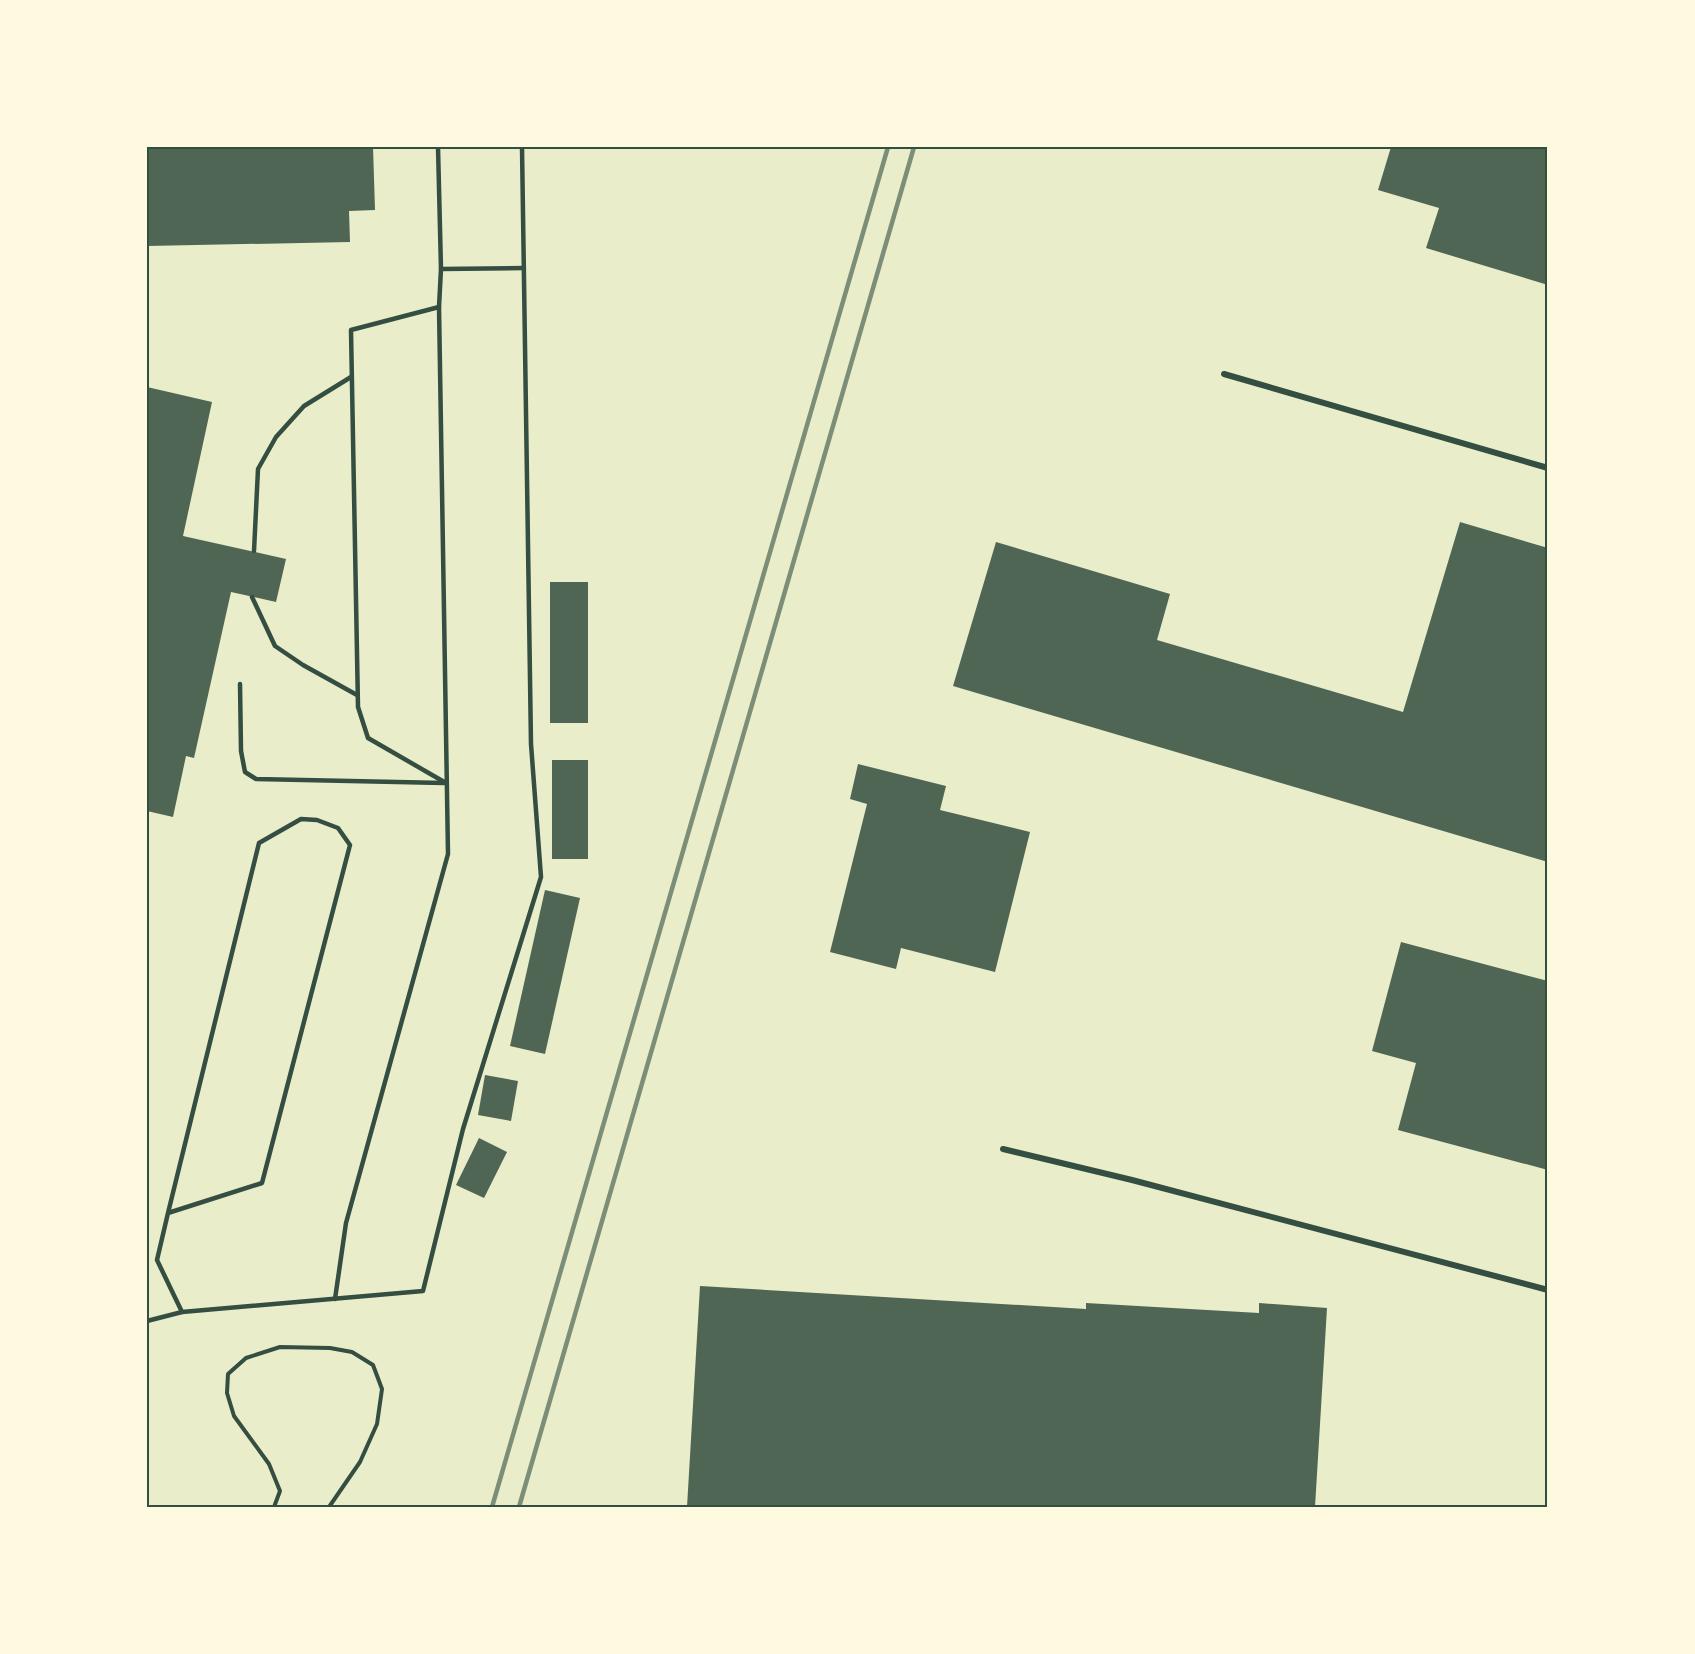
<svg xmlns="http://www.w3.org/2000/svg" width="1695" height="1654" viewBox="0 0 1695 1654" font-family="'Space Grotesk',sans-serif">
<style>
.building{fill:#4f6655}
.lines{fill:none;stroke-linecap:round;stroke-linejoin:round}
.path{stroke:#344e41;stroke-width:4}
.service{stroke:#344e41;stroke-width:4.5}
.minor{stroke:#344e41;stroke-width:6}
.rail{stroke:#7c8e77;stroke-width:4.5}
.neatline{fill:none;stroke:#344e41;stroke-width:2}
</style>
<rect width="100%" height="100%" fill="#e9edc9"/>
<g class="building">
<path d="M147 147H373L375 210 349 211 350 242 147 246Z"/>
<path d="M1391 147H1548V285L1426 248 1439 208 1378 190Z"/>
<path d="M147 387 212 402 183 536 286 559 276 602 231 592 194 758 186 756 173 817 147 811Z"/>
<path d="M1460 522 1548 548V862L953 686 996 542 1170 594 1157 640 1403 712Z"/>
<rect x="550" y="582" width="38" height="141"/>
<rect x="552" y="760" width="36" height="99"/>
<path d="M858 764 946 786 940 810 1030 832 995 972 901 948 896 969 830 952 867 804 850 799Z"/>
<path d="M545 890 580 898 545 1054 510 1046Z"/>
<path d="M1401 942 1548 981V1170L1398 1130 1416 1063 1372 1051Z"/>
<path d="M485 1075 518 1081 511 1121 478 1115Z"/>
<path d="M479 1138 507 1152 484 1198 456 1185Z"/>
<path d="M700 1286 1086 1309V1303L1259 1313V1303L1327 1308 1315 1507H687Z"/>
</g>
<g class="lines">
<path class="path" d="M274 1507 280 1491 269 1464 234 1416 227 1393 228 1374 246 1358 280 1347 330 1348 352 1352 373 1365 382 1389 377 1424 360 1462 329 1507"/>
<g class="service">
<path d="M438 147 441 269 524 268"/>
<path d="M439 307 351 330 358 707 368 738 446 783"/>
<path d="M254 551 258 469 276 437 304 406 351 377"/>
<path d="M252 597 275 646 303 665 357 695"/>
<path d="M240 684 241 751 245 772 256 779 444 783"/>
<path d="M168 1213 262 1183 350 845 338 828 317 820 301 819 259 843 168 1213 157 1260 182 1312"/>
<path d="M335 1299 346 1223 448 854 439 307 441 269"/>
<path d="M147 1321 182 1312 423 1291 463 1129 541 877 531 744 522 147"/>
</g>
<g class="minor">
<path d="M1224 374 1548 468"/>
<path d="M1003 1149 1132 1180 1548 1290"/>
</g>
<g class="rail">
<path d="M492 1507 888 147"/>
<path d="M519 1507 914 147"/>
</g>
</g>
<rect width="1695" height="1654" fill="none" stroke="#fefae0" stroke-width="297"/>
<rect x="148" y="148" width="1398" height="1358" class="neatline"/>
</svg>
